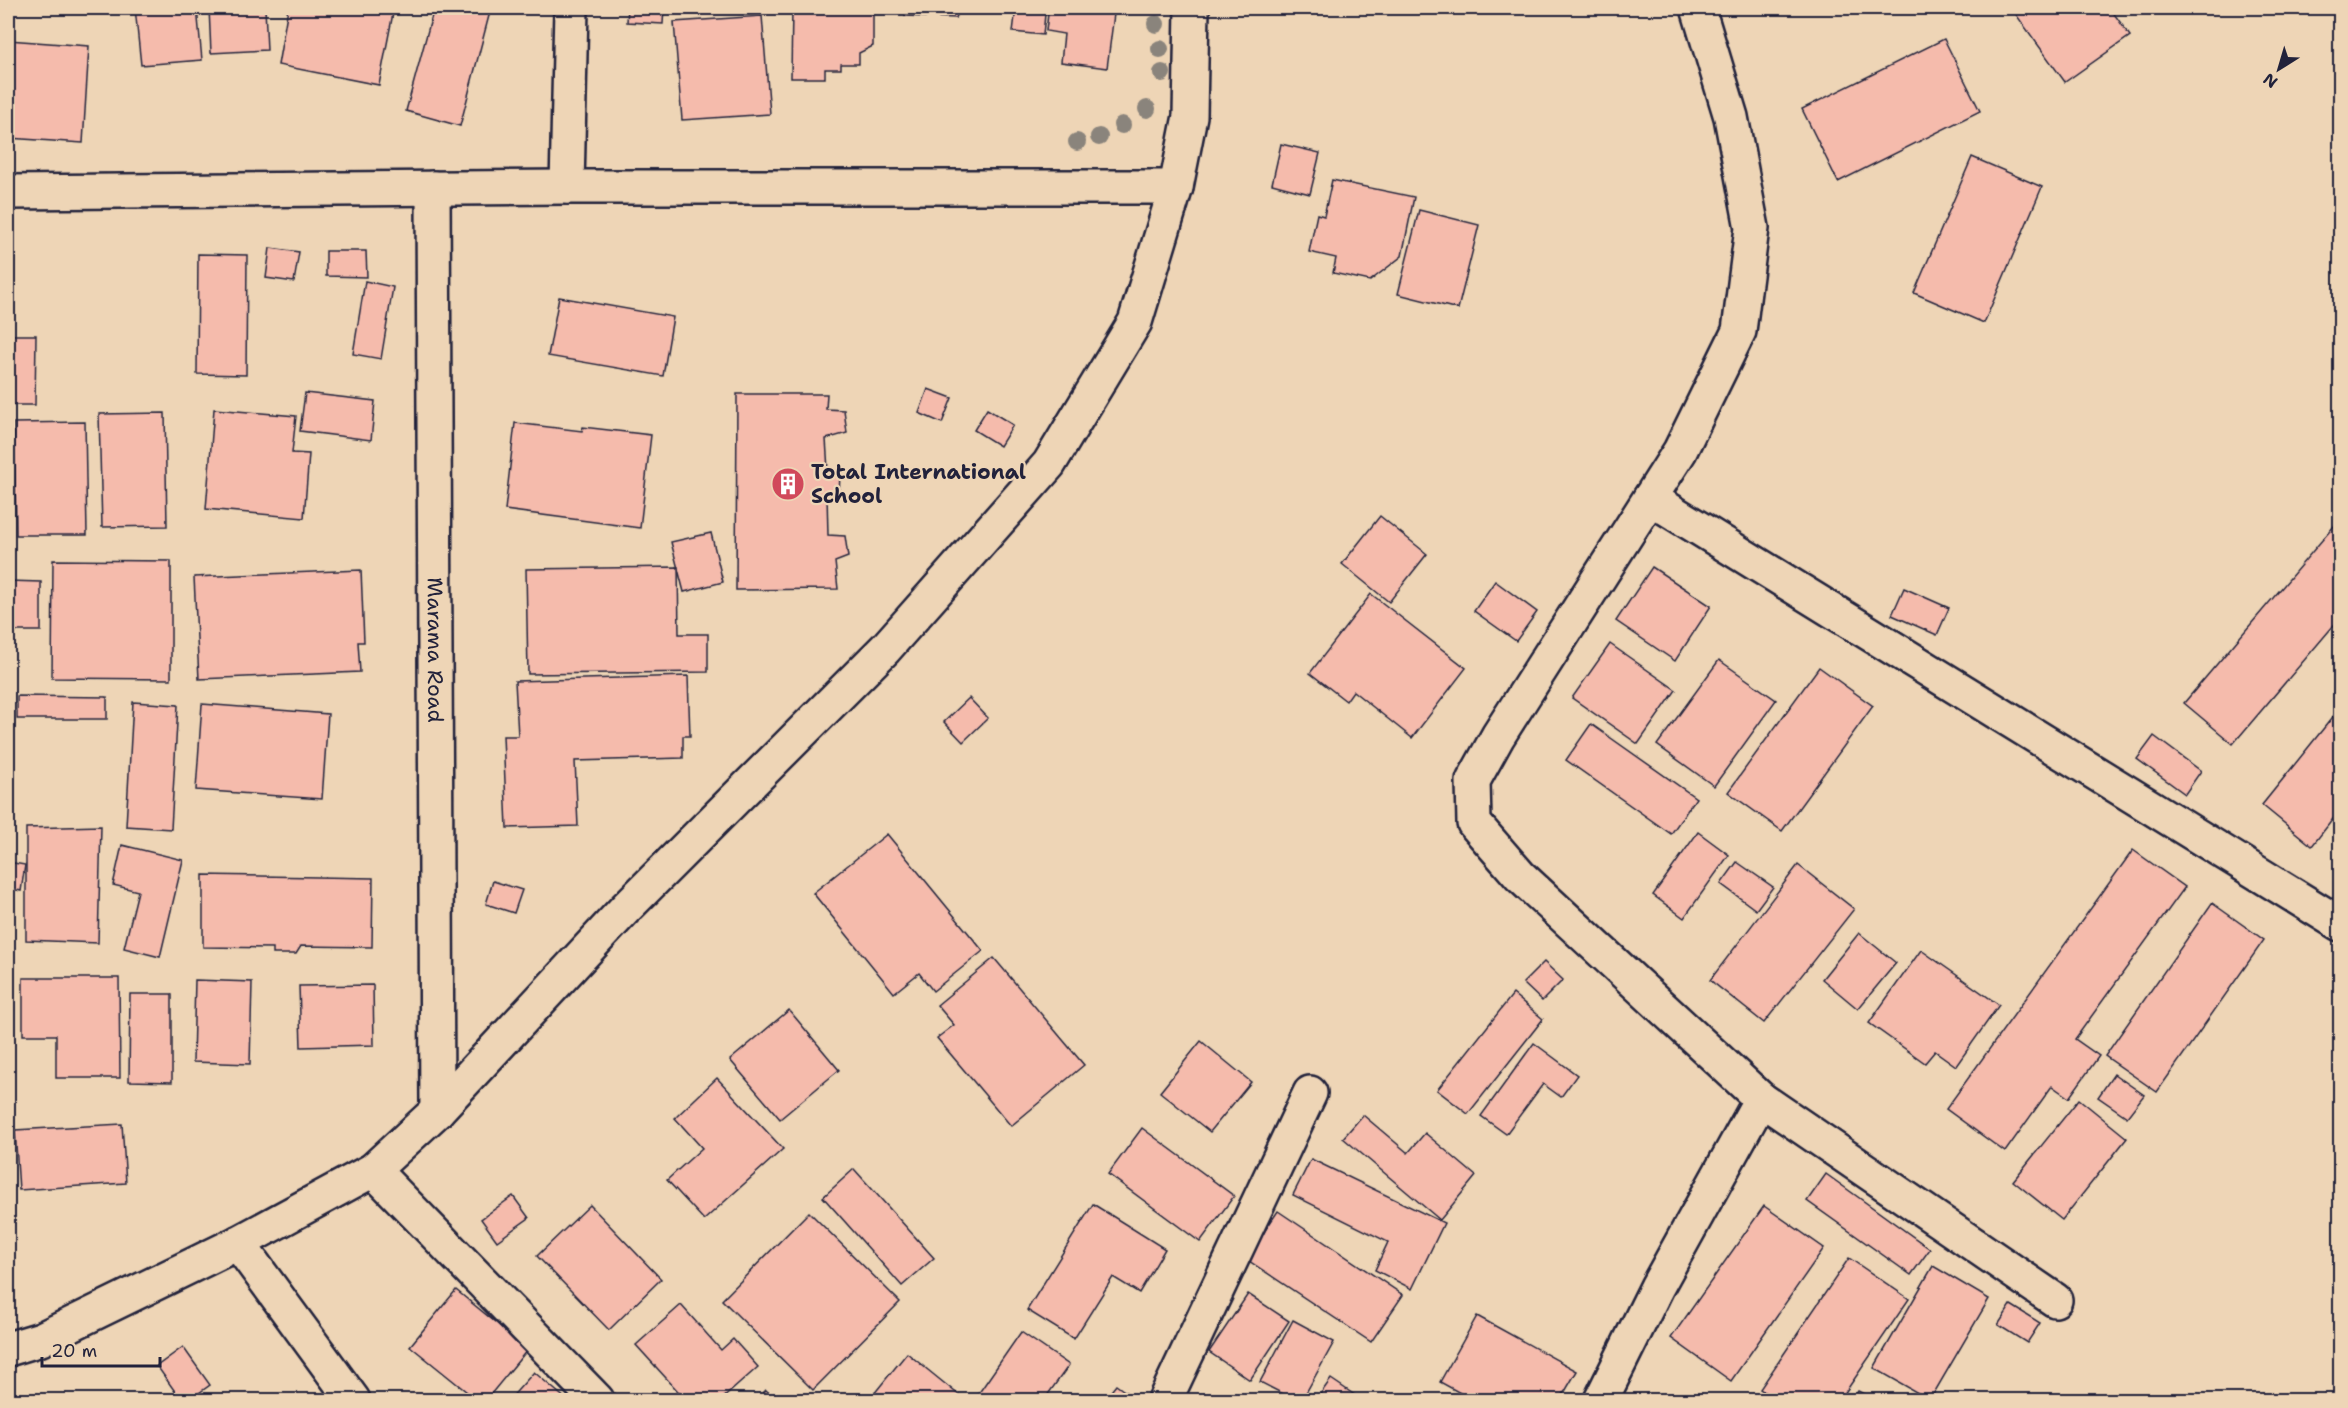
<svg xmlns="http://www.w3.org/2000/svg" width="2348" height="1408" viewBox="0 0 2348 1408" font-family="'Shantell Sans',sans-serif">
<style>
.building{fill:#f5bbac;stroke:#22223b;stroke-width:1.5}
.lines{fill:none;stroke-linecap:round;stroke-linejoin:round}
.minor-casing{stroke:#22223b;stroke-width:38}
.minor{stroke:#eed5b6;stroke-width:33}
.tree{fill:#8a847c}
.labels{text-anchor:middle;stroke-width:4.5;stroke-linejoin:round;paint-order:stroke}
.poi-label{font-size:21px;font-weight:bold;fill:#22223b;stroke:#eed5b6;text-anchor:start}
.street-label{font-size:21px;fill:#22223b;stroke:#eed5b6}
</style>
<rect width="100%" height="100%" fill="#eed5b6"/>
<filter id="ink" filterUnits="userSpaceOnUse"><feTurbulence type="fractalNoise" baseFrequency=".0167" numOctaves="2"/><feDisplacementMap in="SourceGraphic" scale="12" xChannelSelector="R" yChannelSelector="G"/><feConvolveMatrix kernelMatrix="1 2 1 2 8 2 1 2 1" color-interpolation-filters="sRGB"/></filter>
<g filter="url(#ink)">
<g class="building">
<path d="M135 8H197L202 60 141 65Z"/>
<path d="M209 8H265L267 50 211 53Z"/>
<path d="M288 8H394L379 85 278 65Z"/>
<path d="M434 8H491L460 126 406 111Z"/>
<path d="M628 8H664L663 24 627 22Z"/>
<path d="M792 8H873V46L859 53V64H841V69H825V78H791Z"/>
<path d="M905 8H960L956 18 905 16Z"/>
<path d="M1016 8H1106L1105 13 1114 14 1107 68 1061 62 1064 34 1046 31 1048 14H1045L1043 35 1013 32Z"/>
<path d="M2015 8H2110L2130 36 2065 82 2012 9Z"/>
<path d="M762 16 770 114 682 120 674 22Z"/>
<path d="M1944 39 1980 111 1838 182 1802 109Z"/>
<path d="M8 40 89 46 83 143 8 138Z"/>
<path d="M1281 144 1320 153 1310 194 1272 184Z"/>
<path d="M1972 157 2042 187 1984 323 1914 293Z"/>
<path d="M1332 180 1414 197 1402 256 1370 281 1333 273 1336 258 1309 252 1317 214 1324 216Z"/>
<path d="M1419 210 1479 225 1458 309 1398 294Z"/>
<path d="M270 248 299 252 294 282 266 278Z"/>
<path d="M326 251H366L367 277 326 276Z"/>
<path d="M198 254 247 255 246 375 197 374Z"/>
<path d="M365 281 393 287 381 359 353 354Z"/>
<path d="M559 297 673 317 663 376 548 356Z"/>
<path d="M8 335H36L35 405H8Z"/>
<path d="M928 389 952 398 942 423 919 413Z"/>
<path d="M305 393 375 401 371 440 300 431Z"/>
<path d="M737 394H827L826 409 844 410 847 433 826 439 828 470 840 473 839 496 827 495 828 535 845 536 848 557 835 562 838 589 736 590Z"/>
<path d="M214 409 296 416 292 453 309 454 304 518 206 509Z"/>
<path d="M987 409 1013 425 1000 446 974 430Z"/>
<path d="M165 413 167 526 102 527 99 414Z"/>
<path d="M85 422 87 535H16L14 423Z"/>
<path d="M515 423 582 431 583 427 651 435 640 528 505 510Z"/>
<path d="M1380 516 1427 554 1389 602 1342 564Z"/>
<path d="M2340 519V618L2233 744 2184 703Z"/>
<path d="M711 533 723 582 684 592 671 542Z"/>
<path d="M53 560 171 561V679L52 678Z"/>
<path d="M678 567 679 634H708V672L528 674 526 569Z"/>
<path d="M1652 567 1711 606 1675 661 1616 621Z"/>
<path d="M361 570 364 642H358L360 672 199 679 194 577Z"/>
<path d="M8 581 41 582V631H8Z"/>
<path d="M1495 581 1537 612 1516 641 1474 611Z"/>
<path d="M1904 588 1949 608 1937 635 1892 615Z"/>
<path d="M1371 594 1466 668 1412 738 1353 691 1346 701 1310 673Z"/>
<path d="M1610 644 1676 690 1638 744 1572 698Z"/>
<path d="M1719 660 1776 700 1714 786 1657 745Z"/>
<path d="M1819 667 1873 706 1782 831 1728 792Z"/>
<path d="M688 676 690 736H683V758L575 761 578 826 507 828 503 736H518L515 681Z"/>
<path d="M17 696 107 697V719H17Z"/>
<path d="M969 698 988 718 963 742 944 722Z"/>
<path d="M133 702 178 705 171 829 126 826Z"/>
<path d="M202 704 328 714 322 799 196 790Z"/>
<path d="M2340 708V810L2312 846 2262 805Z"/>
<path d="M1591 724 1696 798 1671 834 1566 760Z"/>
<path d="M2154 736 2201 771 2185 794 2137 759Z"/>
<path d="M101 826 98 943 26 940V828Z"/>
<path d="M1698 832 1729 855 1684 918 1653 895Z"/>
<path d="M887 834 983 951 933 991 919 973 894 993 813 893Z"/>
<path d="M122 845 183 860 160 957 124 948 138 891 113 885Z"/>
<path d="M2133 850 2185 887 2075 1039 2099 1056 2069 1098 2052 1086 2005 1152 1946 1109Z"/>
<path d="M8 862 25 865 21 891 8 888Z"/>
<path d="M1737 862 1773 887 1756 910 1721 884Z"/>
<path d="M1798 865 1854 909 1764 1023 1710 980Z"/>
<path d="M203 875 373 878 372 947 301 946 296 954H273V948L203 947Z"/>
<path d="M493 881 522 890 514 913 486 904Z"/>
<path d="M2212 903 2264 940 2157 1092 2105 1056Z"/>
<path d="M1859 933 1896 963 1858 1009 1822 979Z"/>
<path d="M1921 950 1999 1005 1956 1066 1935 1051 1925 1063 1869 1023Z"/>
<path d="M994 958 1084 1065 1011 1126 937 1038 954 1025 937 1005Z"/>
<path d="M1544 962 1563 980 1542 1001 1523 983Z"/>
<path d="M23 978H119L120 1078H56V1035H23Z"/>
<path d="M195 980 252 982 250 1064 193 1062Z"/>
<path d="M373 985 374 1045 301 1047 299 986Z"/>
<path d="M130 994H172V1082L129 1081Z"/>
<path d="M1513 994 1543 1019 1468 1114 1437 1090Z"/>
<path d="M789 1010 839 1070 780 1119 730 1060Z"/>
<path d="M1201 1041 1251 1082 1210 1132 1160 1092Z"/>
<path d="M1534 1043 1577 1075 1561 1097 1543 1084 1506 1134 1481 1116Z"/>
<path d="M2114 1074 2144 1095 2127 1117 2098 1097Z"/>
<path d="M717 1078 783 1149 704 1220 667 1180 702 1148 675 1118Z"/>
<path d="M2079 1099 2127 1138 2062 1220 2013 1181Z"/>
<path d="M1363 1115 1408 1153 1425 1133 1476 1176 1440 1220 1343 1138Z"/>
<path d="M122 1124 126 1183 19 1190 15 1130Z"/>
<path d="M1142 1128 1234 1196 1200 1242 1108 1174Z"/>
<path d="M1311 1159 1444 1223 1412 1289 1375 1270 1388 1242 1293 1195Z"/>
<path d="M854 1169 934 1258 902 1286 823 1197Z"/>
<path d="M1826 1174 1930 1249 1911 1275 1807 1201Z"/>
<path d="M513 1196 529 1218 497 1241 481 1219Z"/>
<path d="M1093 1204 1165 1249 1139 1293 1113 1277 1074 1339 1027 1310Z"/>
<path d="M590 1205 661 1279 609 1330 537 1256Z"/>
<path d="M1764 1206 1824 1248 1731 1381 1671 1338Z"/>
<path d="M1278 1211 1403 1295 1371 1342 1246 1259Z"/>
<path d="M809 1212 900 1302 813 1390 722 1300Z"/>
<path d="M1849 1258 1909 1299 1840 1400H1776L1760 1389Z"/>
<path d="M1933 1266 1989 1299 1930 1400 1874 1368Z"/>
<path d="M456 1290 528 1349 486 1400H477L410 1346Z"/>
<path d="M1248 1294 1289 1321 1250 1380 1209 1352Z"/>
<path d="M681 1305 721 1350 733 1339 758 1367 721 1400H686L636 1345Z"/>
<path d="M2011 1305 2040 1323 2027 1343 1998 1325Z"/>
<path d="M1477 1316 1577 1371 1560 1400H1473L1440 1382Z"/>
<path d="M1293 1320 1334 1342 1302 1400H1295L1260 1382Z"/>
<path d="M1021 1332 1069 1365 1044 1400H974Z"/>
<path d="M183 1347 210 1385 189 1400H181L157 1366Z"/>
<path d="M907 1353 960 1396 956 1400H869Z"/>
<path d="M534 1372 567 1400H509Z"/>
<path d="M1331 1379 1362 1400H1316Z"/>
<path d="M1116 1385 1131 1396 1128 1400H1104Z"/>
<path d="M766 1390 777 1400H756Z"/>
<path d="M1858 1391 1875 1400H1853Z"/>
</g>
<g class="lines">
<defs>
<g id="minor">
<path d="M1698 8 1731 117 1752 228 1739 331 1680 451 1498 736 1473 781 1474 823 1520 876 1761 1099 2055 1300"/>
<path d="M567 187 571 8"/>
<path id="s1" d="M433 188 437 1111"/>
<path d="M8 192 567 187H1176"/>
<path d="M1650 498 2340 924"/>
<path d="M373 1170 597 1400"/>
<path d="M238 1243 353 1400"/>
<path d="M8 1349 41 1339 238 1243 373 1170 437 1111 626 908 885 649 1049 464 1135 322 1176 187 1190 116 1192 8"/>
<path d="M1165 1400 1310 1093"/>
<path d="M1601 1400 1657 1287 1761 1099"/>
</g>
</defs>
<use href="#minor" class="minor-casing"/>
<use href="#minor" class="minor"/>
</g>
<g class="tree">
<circle cx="1156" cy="24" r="9"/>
<circle cx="1160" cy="49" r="9"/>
<circle cx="1162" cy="73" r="9"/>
<circle cx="1147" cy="109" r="9"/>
<circle cx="1122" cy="125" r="9"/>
<circle cx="1099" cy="137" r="9"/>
<circle cx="1077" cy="142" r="9"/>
</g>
</g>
<defs>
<symbol id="building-disc" viewBox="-11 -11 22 22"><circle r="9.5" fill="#d1495b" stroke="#eed5b6"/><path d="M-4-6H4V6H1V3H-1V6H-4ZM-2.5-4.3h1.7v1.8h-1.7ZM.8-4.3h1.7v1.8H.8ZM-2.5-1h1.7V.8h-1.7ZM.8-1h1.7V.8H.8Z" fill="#fff"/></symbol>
</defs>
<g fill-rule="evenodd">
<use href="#building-disc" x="769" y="465" width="38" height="38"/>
</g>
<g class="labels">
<g class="poi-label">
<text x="811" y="479">Total International<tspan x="811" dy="24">School</tspan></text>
</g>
<g class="street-label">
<text dy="7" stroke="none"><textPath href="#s1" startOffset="462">Marama Road</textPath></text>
</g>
</g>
<rect width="2348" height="1408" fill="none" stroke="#eed5b6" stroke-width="30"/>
<rect x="15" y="15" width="2318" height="1378" fill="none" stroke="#22223b" stroke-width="2" filter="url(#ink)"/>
<g transform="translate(2279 69) rotate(217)" stroke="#eed5b6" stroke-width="4.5" paint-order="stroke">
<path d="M0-4.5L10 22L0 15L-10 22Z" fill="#22223b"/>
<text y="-9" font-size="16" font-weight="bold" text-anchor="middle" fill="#22223b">N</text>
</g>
<path d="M42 1357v9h118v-9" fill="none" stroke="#22223b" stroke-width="3"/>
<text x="51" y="1357" font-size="18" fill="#22223b" stroke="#eed5b6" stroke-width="4.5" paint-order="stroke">20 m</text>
</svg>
